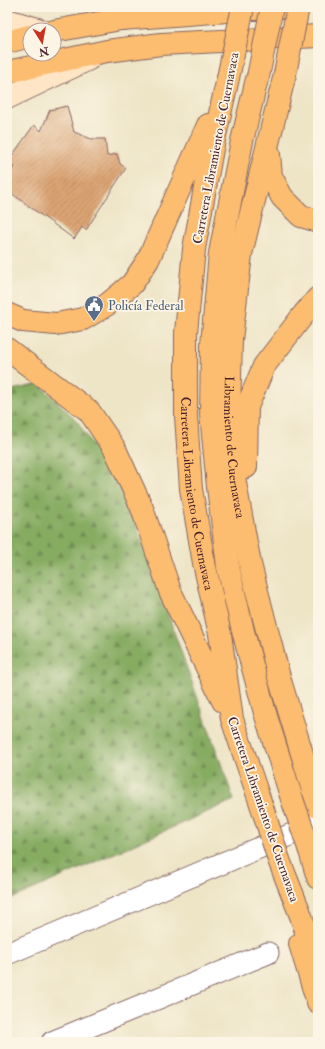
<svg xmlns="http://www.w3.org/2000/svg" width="325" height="1049" viewBox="0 0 325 1049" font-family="'IM FELL Double Pica',serif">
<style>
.forest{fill:url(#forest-firs);stroke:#686646}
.building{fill:url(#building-hatch)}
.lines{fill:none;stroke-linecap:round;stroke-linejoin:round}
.minor-casing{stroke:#836462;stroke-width:23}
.secondary-casing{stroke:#836462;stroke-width:24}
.primary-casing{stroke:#836462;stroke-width:24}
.trunk-casing{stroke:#836462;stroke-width:24}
.minor{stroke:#fff;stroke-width:21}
.secondary{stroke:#fee5c5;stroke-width:22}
.primary{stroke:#fcbd6f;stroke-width:22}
.trunk{stroke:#fcbd6f;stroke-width:22}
.primary-bridge-casing{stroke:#836462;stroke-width:24;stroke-linecap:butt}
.trunk-bridge-casing{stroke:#836462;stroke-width:24;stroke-linecap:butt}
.primary-bridge{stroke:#fcbd6f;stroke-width:22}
.trunk-bridge{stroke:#fcbd6f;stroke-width:22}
.labels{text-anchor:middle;stroke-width:3.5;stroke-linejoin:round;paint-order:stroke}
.street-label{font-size:13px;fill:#4a1f2b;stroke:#fcf5e5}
.service-label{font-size:13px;fill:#4e5e75;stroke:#fcf5e5;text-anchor:start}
</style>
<defs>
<pattern id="forest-firs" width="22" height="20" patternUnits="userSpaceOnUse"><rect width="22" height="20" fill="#86ac62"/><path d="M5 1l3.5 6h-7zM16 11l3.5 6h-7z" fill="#708b51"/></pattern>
<pattern id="building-hatch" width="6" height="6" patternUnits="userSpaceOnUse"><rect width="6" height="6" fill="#dca473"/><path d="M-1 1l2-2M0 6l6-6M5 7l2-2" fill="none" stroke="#b4855f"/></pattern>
</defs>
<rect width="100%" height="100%" fill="#fcf5e5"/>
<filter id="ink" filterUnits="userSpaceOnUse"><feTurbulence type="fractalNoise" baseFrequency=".025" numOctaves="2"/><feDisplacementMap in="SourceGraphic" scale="8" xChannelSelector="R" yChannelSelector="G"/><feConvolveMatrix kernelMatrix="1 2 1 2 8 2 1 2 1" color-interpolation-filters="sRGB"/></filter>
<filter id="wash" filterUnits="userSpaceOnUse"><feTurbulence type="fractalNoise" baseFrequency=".012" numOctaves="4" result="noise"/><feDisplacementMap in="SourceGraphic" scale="16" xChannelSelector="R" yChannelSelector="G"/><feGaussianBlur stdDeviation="0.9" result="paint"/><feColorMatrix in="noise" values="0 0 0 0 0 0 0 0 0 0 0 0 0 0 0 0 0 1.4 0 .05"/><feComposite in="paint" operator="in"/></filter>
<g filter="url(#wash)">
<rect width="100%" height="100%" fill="#eee5c7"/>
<path class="forest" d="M39 384 77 421 126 497 234 800 7 901V391Z"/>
<g id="blocks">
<path class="building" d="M67 106 74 132 91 139H105L107 156 117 154 120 164 126 168 86 230 82 227 74 239 7 190V177L14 167 7 163 34 125 41 131 50 110Z"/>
</g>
</g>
<g filter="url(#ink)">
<use href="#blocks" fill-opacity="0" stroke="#836462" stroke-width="1"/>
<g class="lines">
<defs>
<g id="minor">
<path d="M7 954 318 823"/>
<path d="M52 1042 268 953"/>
</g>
<g id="secondary">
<path d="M7 20 41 30"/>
<path d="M7 98 89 59"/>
</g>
<g id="primary">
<path d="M54 31 121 19 282 7"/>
<path d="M7 42 30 36"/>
<path d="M7 72 107 51 161 44 318 36"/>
<path id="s1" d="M283 82 241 254 231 340 229 415 235 483 250 564 279 677 318 807"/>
<path d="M269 154 271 176 282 197 301 216 318 221"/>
<path d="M246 467 247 407 264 366 304 314 318 298"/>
<path d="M300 944 318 1003"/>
</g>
<g id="trunk">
<path d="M121 19 140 7"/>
<path id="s2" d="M228 78 212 149 194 249 186 333V416L191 489 204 563 220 634 232 719 263 810"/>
<path d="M257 79 242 141 220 253 212 344 211 414 218 487 228 567 243 631 265 713 292 799"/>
<path d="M7 314 23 321 56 324 83 319 108 304 132 284 148 260 208 125"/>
<path d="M7 349 89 411 115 449 142 508 170 591 223 701"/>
<path d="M310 851 318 878"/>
<path d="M279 860 301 916 318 968"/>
</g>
</defs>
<use href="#minor" class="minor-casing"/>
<use href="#secondary" class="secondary-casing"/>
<use href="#primary" class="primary-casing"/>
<use href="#trunk" class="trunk-casing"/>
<use href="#minor" class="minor"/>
<use href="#secondary" class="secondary"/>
<use href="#primary" class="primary"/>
<use href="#trunk" class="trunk"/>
<defs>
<path id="primary-bridge" d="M284 79 298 7"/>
<g id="trunk-bridge">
<path d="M258 77 272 7"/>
<path d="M228 78 243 7"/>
<path d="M292 799 310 851"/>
<path d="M263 810 279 860"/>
</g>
</defs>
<use href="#primary-bridge" class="primary-bridge-casing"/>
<use href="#trunk-bridge" class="trunk-bridge-casing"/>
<use href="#primary-bridge" class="primary-bridge"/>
<use href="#trunk-bridge" class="trunk-bridge"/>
</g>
</g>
<defs>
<symbol id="civic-pin" viewBox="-11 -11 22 30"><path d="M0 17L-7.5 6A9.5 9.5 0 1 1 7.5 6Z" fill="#5c6f8a" stroke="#fcf5e5"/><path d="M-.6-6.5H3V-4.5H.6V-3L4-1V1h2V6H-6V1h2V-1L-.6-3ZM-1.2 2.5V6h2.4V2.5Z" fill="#fff"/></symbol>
</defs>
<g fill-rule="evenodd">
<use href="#civic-pin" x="83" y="294" width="22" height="30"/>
</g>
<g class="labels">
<g class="street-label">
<text transform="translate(215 148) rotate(-79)" y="5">Carretera Libramiento de Cuernavaca</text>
<text dy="5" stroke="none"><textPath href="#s1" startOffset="371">Libramiento de Cuernavaca</textPath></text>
<text dy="5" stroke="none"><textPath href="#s2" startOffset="420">Carretera Libramiento de Cuernavaca</textPath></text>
<text transform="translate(264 809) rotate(71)" y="5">Carretera Libramiento de Cuernavaca</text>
</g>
<g class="service-label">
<text x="108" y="310">Policía Federal</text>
</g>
</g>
<rect width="325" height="1049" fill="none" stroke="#fcf5e5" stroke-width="24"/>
<g transform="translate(42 42) rotate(169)"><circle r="19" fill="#fcf5e5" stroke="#b59f9b"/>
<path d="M0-3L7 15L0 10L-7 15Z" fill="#c8321e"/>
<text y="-6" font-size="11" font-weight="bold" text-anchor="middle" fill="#4a1f2b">N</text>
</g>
</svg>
